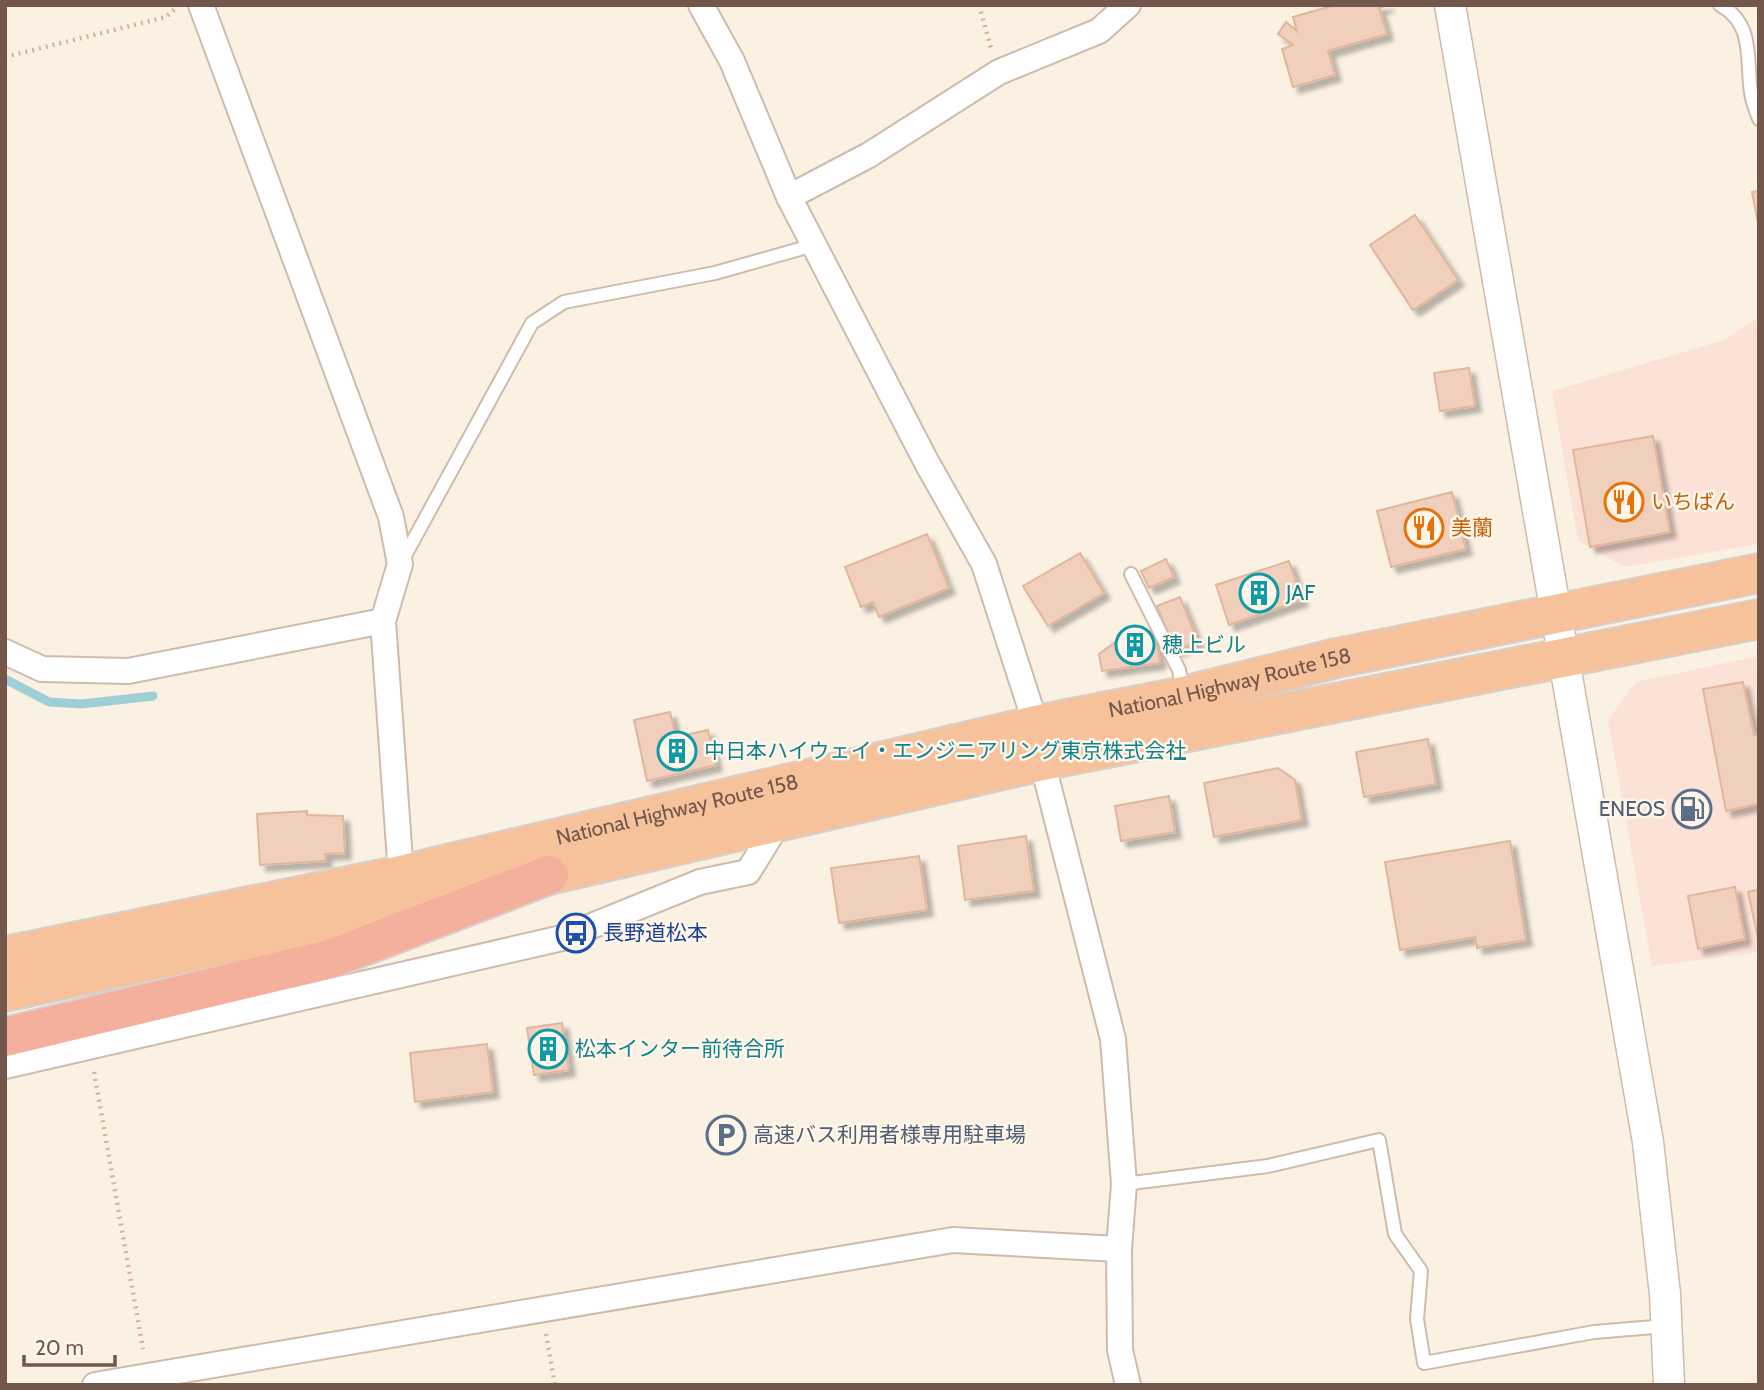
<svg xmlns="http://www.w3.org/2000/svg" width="1764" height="1390" viewBox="0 0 1764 1390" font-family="Cabin,'Noto Sans JP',sans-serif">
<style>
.commercial{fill:#fce1d7}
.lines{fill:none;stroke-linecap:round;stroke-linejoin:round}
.stream{stroke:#9fcfd6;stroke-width:9}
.building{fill:#f0cfbc;stroke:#e2b59d;stroke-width:2;filter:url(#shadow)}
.service-casing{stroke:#cfbbad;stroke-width:16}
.minor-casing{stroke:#cfbbad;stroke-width:28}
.tertiary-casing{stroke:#cfbbad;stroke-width:33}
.trunk-casing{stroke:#d8d0cc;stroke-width:42}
.motorway-casing{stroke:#d8d0cc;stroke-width:42}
.path{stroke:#d5b29f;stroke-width:4.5;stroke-dasharray:2 5;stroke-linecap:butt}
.service{stroke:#fff;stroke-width:12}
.minor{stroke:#fff;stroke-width:24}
.tertiary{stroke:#fff;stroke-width:30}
.trunk{stroke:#f6c29c;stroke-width:38}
.motorway{stroke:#f4b09c;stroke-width:38}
.labels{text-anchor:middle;stroke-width:5;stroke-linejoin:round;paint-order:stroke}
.food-label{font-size:21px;fill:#c56008;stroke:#fff6e9;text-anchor:start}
.culture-label{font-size:21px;fill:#0d838f;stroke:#fff6e9;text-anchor:start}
.street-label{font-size:21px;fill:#73574a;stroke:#fff6e9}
.service-label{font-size:21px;fill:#4e5e75;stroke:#fff6e9;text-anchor:end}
.transit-label{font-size:21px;fill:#164399;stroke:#fff6e9;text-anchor:start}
</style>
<defs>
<filter id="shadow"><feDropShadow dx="6" dy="6" stdDeviation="2" flood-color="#0004"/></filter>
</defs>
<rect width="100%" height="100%" fill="#fbf1e3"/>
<g class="commercial">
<path d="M1759 317V544L1624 567 1578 541 1552 391 1724 340Z"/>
<path d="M1759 656V952L1652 966 1608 720 1636 682Z"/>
</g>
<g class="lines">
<path class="stream" d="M5 679 49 702 82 704 153 696"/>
</g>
<g class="building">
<path d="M1335 5H1389L1379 8 1387 34 1328 51 1335 75 1293 87 1282 49 1293 45 1278 34 1286 22 1297 31 1293 17Z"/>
<path d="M1759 191V228L1752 192Z"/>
<path d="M1415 215 1458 280 1413 310 1370 245Z"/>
<path d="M1469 368 1475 406 1440 411 1434 373Z"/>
<path d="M1653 436 1670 532 1590 547 1573 450Z"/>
<path d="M1452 492 1466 549 1391 567 1377 511Z"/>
<path d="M927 534 949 588 879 617 873 602 861 607 845 567Z"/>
<path d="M1080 553 1104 593 1048 626 1023 586Z"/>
<path d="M1166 559 1174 577 1149 588 1141 571Z"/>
<path d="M1289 561 1302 600 1229 625 1216 585Z"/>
<path d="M1180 597 1198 642 1175 651 1157 606Z"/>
<path d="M1155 631 1160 663 1102 671 1099 654 1125 635Z"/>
<path d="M1743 682 1754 735 1759 734V804L1726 811 1703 689Z"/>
<path d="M670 712 676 737 708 730 716 765 647 781 634 720Z"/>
<path d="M1428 739 1436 784 1364 797 1356 752Z"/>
<path d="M1278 768 1295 780 1302 820 1214 837 1204 783Z"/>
<path d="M1169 796 1175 832 1121 841 1115 806Z"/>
<path d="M307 811V815L343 816 345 853 325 854 326 861 260 865 257 814Z"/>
<path d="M1026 836 1034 891 965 900 958 846Z"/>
<path d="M1510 841 1526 940 1477 948 1475 937 1400 950 1385 862Z"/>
<path d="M919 856 927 910 839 923 831 868Z"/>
<path d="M1735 887 1745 939 1698 949 1688 896Z"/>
<path d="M1759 889V938H1758L1748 892Z"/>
<path d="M562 1023 569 1070 534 1075 527 1028Z"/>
<path d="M487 1044 493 1092 415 1102 410 1053Z"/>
</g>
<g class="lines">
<defs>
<g id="service">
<path d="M1720 5C1755 24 1746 60 1751 93 1752 101 1756 110 1759 119"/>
<path d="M402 561 532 323 564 302 715 273 814 245"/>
<path d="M1131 574 1179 670 1183 692"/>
<path d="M1124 1184 1268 1166 1379 1140 1395 1234 1421 1271 1417 1319 1424 1363 1594 1332 1666 1326"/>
</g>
<g id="minor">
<path d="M201 5 391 517 400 564 383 621 401 875"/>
<path d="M701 5 732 61 789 197 927 463 984 564 1036 725 1042 761 1113 1039 1124 1184 1119 1249 1120 1350 1128 1385"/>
<path d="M789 197 869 155 999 72 1099 31 1128 5"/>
<path d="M5 652 42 669 128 671 383 621"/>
<path d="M5 1066 562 938 700 882 748 872 779 822"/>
<path d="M95 1385 953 1240 1119 1249"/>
</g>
<path id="tertiary" d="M1450 5 1648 1142 1665 1294 1669 1385"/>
<g id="trunk">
<path id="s1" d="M5 956 401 875 1036 725 1184 696 1337 658 1759 573"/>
<path d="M5 992 549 875 1042 761 1759 619"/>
</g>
<path id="motorway" d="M5 1037 330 959 549 875"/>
</defs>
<use href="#service" class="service-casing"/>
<use href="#minor" class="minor-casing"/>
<use href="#tertiary" class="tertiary-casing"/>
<use href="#trunk" class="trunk-casing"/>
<use href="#motorway" class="motorway-casing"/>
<g class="path">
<path d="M979 5 991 48"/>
<path d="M5 57 166 17 175 9"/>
<path d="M94 1072 143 1349"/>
<path d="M546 1334 555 1385"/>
</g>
<use href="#service" class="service"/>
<use href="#minor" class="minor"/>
<use href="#tertiary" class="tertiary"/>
<use href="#trunk" class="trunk"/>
<use href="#motorway" class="motorway"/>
</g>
<defs>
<symbol id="restaurant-ring" viewBox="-11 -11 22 22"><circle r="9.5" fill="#fff6e9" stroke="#e8710a" stroke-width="1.5"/><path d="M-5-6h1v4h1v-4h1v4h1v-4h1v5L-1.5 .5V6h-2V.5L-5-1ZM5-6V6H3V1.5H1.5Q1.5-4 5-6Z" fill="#e8710a"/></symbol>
<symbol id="building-ring" viewBox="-11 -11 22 22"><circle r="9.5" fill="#fff6e9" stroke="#0f9aa8" stroke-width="1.5"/><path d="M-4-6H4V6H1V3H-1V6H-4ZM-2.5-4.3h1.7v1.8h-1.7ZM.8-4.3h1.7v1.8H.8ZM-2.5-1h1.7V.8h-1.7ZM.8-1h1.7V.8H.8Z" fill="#0f9aa8"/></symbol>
<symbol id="fuel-ring" viewBox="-11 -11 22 22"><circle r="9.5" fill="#fff6e9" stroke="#5c6f8a" stroke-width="1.5"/><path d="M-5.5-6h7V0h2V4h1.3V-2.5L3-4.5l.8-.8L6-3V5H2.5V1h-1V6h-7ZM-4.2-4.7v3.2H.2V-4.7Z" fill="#5c6f8a"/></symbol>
<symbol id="bus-ring" viewBox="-11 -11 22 22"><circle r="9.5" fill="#fff6e9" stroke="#1a4fb4" stroke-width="1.5"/><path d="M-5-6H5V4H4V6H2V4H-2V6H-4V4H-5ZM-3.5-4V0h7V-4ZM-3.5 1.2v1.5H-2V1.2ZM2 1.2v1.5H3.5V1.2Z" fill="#1a4fb4"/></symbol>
<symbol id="parking-ring" viewBox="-11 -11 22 22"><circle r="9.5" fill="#fff6e9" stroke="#5c6f8a" stroke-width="1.5"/><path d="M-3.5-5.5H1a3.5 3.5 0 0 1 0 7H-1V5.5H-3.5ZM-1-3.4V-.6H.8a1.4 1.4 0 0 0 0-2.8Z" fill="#5c6f8a"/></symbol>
</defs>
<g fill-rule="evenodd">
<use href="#restaurant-ring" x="1602" y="480" width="44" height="44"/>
<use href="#restaurant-ring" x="1402" y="506" width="44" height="44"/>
<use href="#building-ring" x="1237" y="571" width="44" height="44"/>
<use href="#building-ring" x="1113" y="623" width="44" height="44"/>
<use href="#building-ring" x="655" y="729" width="44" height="44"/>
<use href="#fuel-ring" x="1670" y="787" width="44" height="44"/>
<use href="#bus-ring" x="554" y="911" width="44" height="44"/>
<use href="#building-ring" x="526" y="1027" width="44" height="44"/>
<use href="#parking-ring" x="704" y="1113" width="44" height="44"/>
</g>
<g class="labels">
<g class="food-label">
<text x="1651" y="509">いちばん</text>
<text x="1451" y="535">美蘭</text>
</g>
<g class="culture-label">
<text x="1286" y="600">JAF</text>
<text x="1162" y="652">穂上ビル</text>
<text x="704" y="758">中日本ハイウェイ・エンジニアリング東京株式会社</text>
<text x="575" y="1056">松本インター前待合所</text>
</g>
<g class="street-label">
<text dy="7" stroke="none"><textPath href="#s1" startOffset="1255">National Highway Route 158</textPath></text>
<text dy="7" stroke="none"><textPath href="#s1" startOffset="688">National Highway Route 158</textPath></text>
</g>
<g class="service-label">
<text x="1665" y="816">ENEOS</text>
<text x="753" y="1142" text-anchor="start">高速バス利用者様専用駐車場</text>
</g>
<g class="transit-label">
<text x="603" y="940">長野道松本</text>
</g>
</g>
<rect width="1764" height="1390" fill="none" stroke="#73574a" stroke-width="14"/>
<path d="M24 1355v10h91v-10" fill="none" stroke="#73574a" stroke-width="3.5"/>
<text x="35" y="1355" font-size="21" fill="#73574a" stroke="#fff6e9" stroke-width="5" paint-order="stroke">20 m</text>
</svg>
